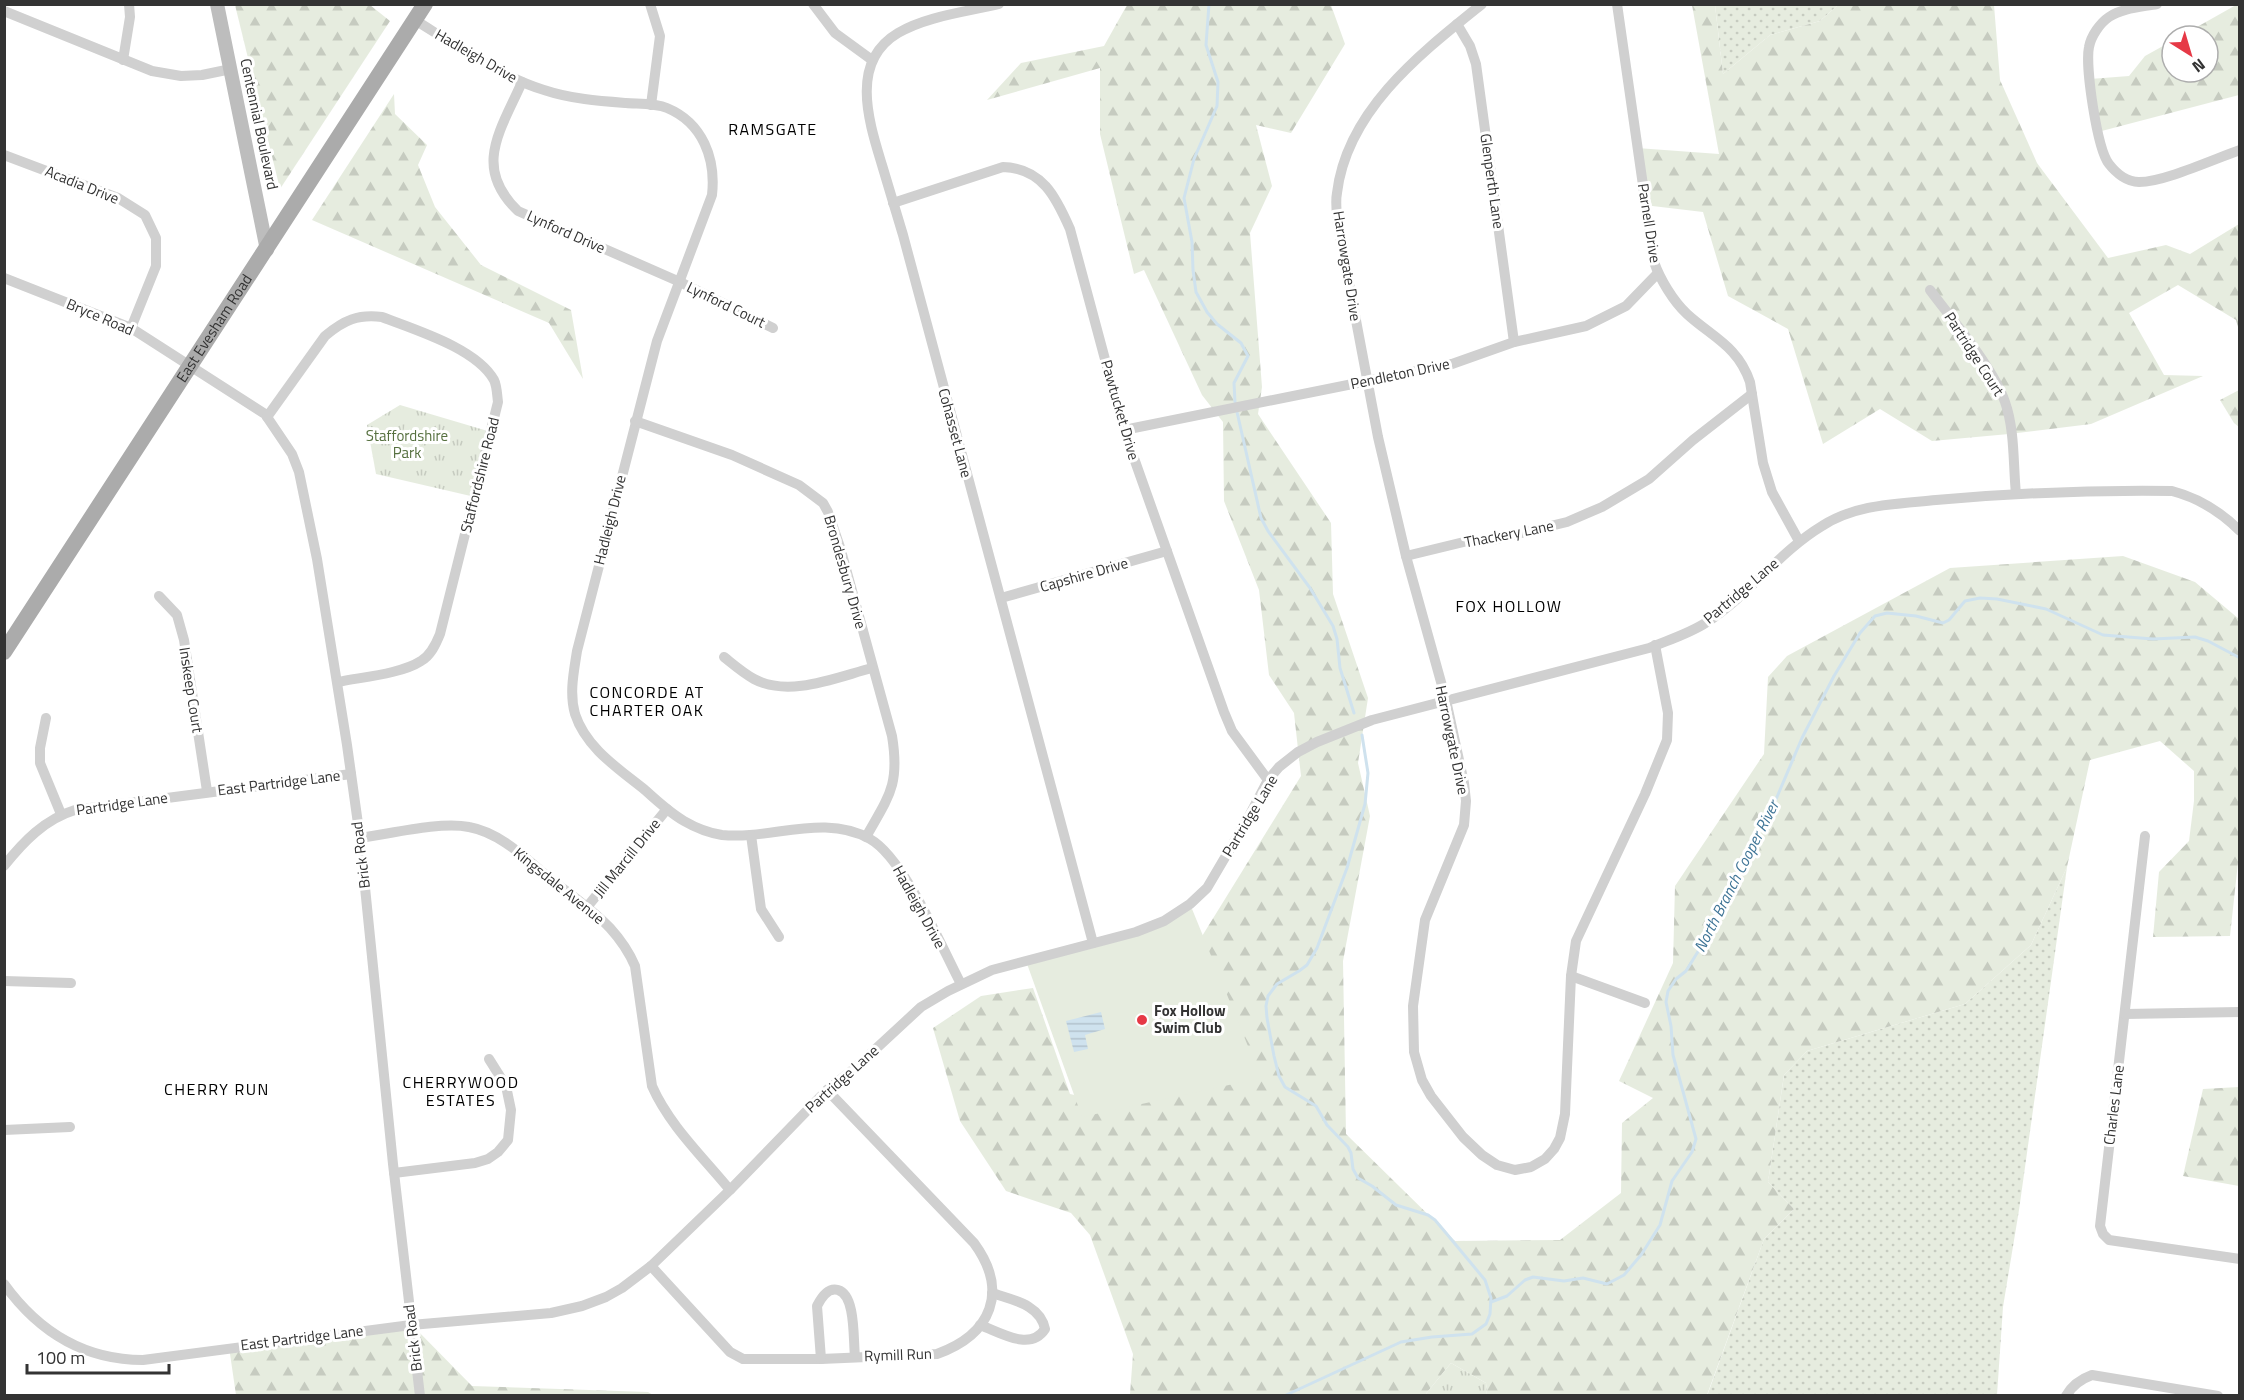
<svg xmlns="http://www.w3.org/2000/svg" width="2244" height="1400" viewBox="0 0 2244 1400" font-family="'Titillium Web',sans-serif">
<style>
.grass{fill:url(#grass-dots)}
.forest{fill:url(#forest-firs)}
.park{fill:url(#park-tufts)}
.pitch{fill:#e6ecdf}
.water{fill:url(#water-rules)}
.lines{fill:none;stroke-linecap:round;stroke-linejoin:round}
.stream{stroke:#cfe2ee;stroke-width:3}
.minor{stroke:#d0d0d0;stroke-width:10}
.secondary{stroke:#bdbdbd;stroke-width:14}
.primary{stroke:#ababab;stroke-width:16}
.poi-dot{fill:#e63946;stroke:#fff;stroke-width:2}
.labels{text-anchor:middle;stroke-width:6;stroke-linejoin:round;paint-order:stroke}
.street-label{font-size:15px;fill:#333;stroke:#fff}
.park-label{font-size:15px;fill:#56703f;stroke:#fff}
.poi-label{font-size:15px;font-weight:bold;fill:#333;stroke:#fff;text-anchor:start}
.neighbourhood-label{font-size:16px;letter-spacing:1.5px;fill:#000;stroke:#fff}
.water-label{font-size:16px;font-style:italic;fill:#3f7597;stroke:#fff}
</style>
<defs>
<pattern id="grass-dots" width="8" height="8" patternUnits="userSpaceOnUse" patternTransform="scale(1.5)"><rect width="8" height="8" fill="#e6ecdf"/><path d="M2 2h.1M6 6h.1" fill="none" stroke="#c6cbc0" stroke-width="1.8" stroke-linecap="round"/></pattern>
<pattern id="forest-firs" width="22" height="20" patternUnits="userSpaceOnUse" patternTransform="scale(1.5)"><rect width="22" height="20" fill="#e6ecdf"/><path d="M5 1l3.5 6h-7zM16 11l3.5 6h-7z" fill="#c6cbc0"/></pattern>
<pattern id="park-tufts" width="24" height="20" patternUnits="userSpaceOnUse" patternTransform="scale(1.5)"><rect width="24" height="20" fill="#e6ecdf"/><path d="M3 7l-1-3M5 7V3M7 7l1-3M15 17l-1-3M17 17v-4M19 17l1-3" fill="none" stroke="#c6cbc0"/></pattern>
<pattern id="water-rules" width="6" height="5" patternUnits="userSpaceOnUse" patternTransform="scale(1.5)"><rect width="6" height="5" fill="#cfe2ee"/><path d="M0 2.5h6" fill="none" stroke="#b2c2cd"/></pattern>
</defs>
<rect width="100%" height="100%" fill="#fff"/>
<g class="grass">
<path d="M1715 5H1838L1820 21 1770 35 1723 74Z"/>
<path d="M2067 867 2019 1210 2003 1307 1997 1395 1707 1396 1764 1239 1794 1209 1768 1182 1784 1075 1807 1051 1965 1004 2031 945Z"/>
</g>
<g class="forest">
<path d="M235 5H370L390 21 280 189Z"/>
<path d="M1127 5H1331L1345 44 1291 133 1256 125 1272 186 1250 233 1262 387 1258 414 1331 523 1333 594 1368 698 1358 763 1370 816 1343 961 1346 1134 1455 1241 1560 1240 1621 1193 1622 1123 1653 1098 1619 1081 1673 963 1675 886 1764 754 1768 677 1787 656 1950 568 2123 556 2195 582 2239 619 2240 844 2230 936 2153 937 2159 872 2189 841 2194 801V771L2160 741 2090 760 2067 867 2031 945 1965 1004 1807 1051 1784 1075 1768 1182 1794 1209 1764 1239 1707 1395H1487L1486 1383 1451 1363 1425 1395H1125L1130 1394 1133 1354 1090 1235 1071 1213 1006 1191 960 1121 933 1028 981 996 1033 988 1070 1094 1124 1106 1191 954 1301 776 1294 713 1269 675 1259 590 1224 501 1223 422 1202 395 1144 270 1134 274 1100 134V68L987 100 1021 63 1104 46Z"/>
<path d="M1692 5H1715L1723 74 1770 35 1820 21 1838 5H1994L2000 80 2037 163 2108 258 2166 245 2190 254 2239 224V331L2236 320 2178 285 2129 313 2164 375 2203 376 2091 424 2009 434 1932 441 1880 409 1823 444 1788 329 1728 296 1703 212 1644 205 1637 148 1719 154Z"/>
<path d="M2236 5H2239V95L2094 133 2090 79 2129 76 2145 56 2172 41V72H2208V36H2181Z"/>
<path d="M394 94 395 114 427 145 418 165 435 207 481 265 571 310 583 379 549 323 312 220Z"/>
<path d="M2239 390V427L2234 423 2220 400Z"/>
<path d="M2239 1087V1186L2183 1176 2203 1089Z"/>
<path d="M414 1327 472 1386 648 1392 653 1395H236L229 1347Z"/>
</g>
<g class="park">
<path d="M400 405 491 432 475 497 376 474 367 425Z"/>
<path d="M1451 1363 1486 1383 1487 1395H1425Z"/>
</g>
<g class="pitch">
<path d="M407 418 428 424 418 458 397 452Z"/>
<path d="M1190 904 1261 1078 1082 1117 1026 961 1136 932Z"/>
</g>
<path class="water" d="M1101 1012 1105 1029 1085 1035 1088 1049 1074 1052 1066 1021Z"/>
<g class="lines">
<g class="stream">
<path d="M1209 4 1206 45 1218 82 1217 106 1194 159 1184 198 1192 242 1193 270 1196 292 1207 312 1217 324 1241 343 1248 356 1234 383 1235 402"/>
<path d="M1237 412 1261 518 1268 531 1310 588 1333 626 1337 639 1340 668 1354 713"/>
<path d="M1491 1302 1507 1296 1525 1280 1533 1277 1564 1281 1583 1278 1607 1284 1624 1275 1641 1255 1660 1225 1672 1181 1692 1152 1696 1139 1673 1055 1671 1026 1666 1002 1668 991 1676 979 1686 971 1715 924 1727 892 1777 797 1802 738 1834 676 1860 633 1875 616 1887 613 1916 616 1943 623 1949 620 1965 601 1980 598 1997 599 2046 609 2103 635 2153 639 2195 637 2208 641 2240 658"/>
<path d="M1284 1396 1401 1342 1432 1337 1472 1334 1486 1324 1490 1314 1491 1298 1485 1280 1446 1233 1435 1220 1428 1215 1396 1205 1372 1186 1358 1178 1353 1169 1351 1153 1348 1147 1327 1125 1316 1106 1285 1087 1279 1076 1274 1056 1267 1018 1266 1006 1268 996 1277 984 1299 971 1307 965 1317 948 1347 868 1365 804 1368 773 1362 735"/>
</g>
<g class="minor">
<path d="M650 4 660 36 651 105"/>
<path d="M813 4 835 33 872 60"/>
<path d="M999 4C966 12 927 16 898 33 849 62 869 122 882 165 889 188 896 212 903 235L1093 943"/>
<path d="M1482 4C1421 53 1347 110 1337 193 1335 203 1337 215 1338 225L1378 437 1406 556 1446 700 1464 783 1466 801 1464 825 1425 920 1413 1006 1414 1052 1422 1080 1431 1096 1463 1137 1482 1155 1497 1165 1515 1170 1531 1167 1545 1159 1554 1149 1560 1138 1565 1114 1571 976 1576 941 1645 794 1667 740 1668 713 1655 645"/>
<path d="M1617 4 1654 262C1660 279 1673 301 1687 314 1712 337 1738 346 1750 382L1763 463 1772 492 1799 541"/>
<path d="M2157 4C2142 7 2122 8 2109 17 2100 23 2091 36 2089 47 2085 66 2097 149 2109 164 2116 173 2127 182 2139 182 2164 182 2214 159 2240 150"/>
<path d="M4 11 152 71 181 76 202 75 231 69"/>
<path d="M415 20C452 43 503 78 544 90 571 99 599 101 626 103 639 104 655 103 667 108 703 123 716 159 712 195L657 341 577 651C574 671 569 693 575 714 586 748 619 769 645 790 657 801 670 813 684 821 696 828 709 833 722 835 771 840 824 813 870 839 904 858 942 948 961 984"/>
<path d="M1457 24 1470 46 1476 64 1514 342"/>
<path d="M123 60 130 17 129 4"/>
<path d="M522 82C501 130 472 167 518 211L680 282 773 328"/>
<path d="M4 155 118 198 145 215 156 238V266L131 328"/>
<path d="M893 203 1003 167C1042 168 1056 197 1070 229L1124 430 1224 712 1232 731 1268 780"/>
<path d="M4 278 131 328 265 414 292 454 299 472 317 559 347 745 360 838 393 1164 420 1396"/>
<path d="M1930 290C1953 321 1993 367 2005 402 2015 430 2013 464 2016 494"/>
<path d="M267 417 325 336C344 320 358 314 382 317 415 330 476 348 494 380 497 386 497 395 498 402L440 634C436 644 431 655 421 661 401 674 362 677 338 682"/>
<path d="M635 421 732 455 799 485 823 503 828 512 840 547 892 736C900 785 889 796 866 837"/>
<path d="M1124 430 1452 364 1514 342 1586 326 1626 306 1658 273"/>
<path d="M1406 556 1472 540H1493L1567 522 1602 507 1649 479 1693 440 1752 394"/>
<path d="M159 596 177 615 184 640 207 791"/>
<path d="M1001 598 1167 551"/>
<path d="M724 657C734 665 743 673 754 679 789 698 837 677 872 668"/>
<path d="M46 718 40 748V763L61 814"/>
<path d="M751 835 761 909 779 937"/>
<path d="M2145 836 2100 1226 2103 1234 2109 1240 2240 1259"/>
<path d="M360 838C390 834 440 821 469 827 502 833 528 861 553 881 573 896 593 910 610 928 620 939 629 952 635 966L652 1086C669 1125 703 1157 730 1190"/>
<path d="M4 866C23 842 45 819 75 810L351 774"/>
<path d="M587 907 667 809"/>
<path d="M1571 976 1645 1003"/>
<path d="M4 981 71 983"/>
<path d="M2125 1014 2240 1012"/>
<path d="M4 1130 70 1127"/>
<path d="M394 1173 475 1163 488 1159 498 1152 508 1140 511 1110 506 1086 489 1059"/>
<path d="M651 1266 730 1352 743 1359H821L937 1354C992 1334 1009 1291 974 1243L827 1090"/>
<path d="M4 1284C38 1331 84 1360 143 1360L411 1325 551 1313 582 1306 606 1297 622 1288 651 1266 730 1190 827 1090 854 1069 921 1007 948 991 992 970 1136 932 1164 921 1190 904 1207 888 1247 820 1268 780 1279 767 1298 752 1317 742 1372 720 1649 648C1668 640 1689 634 1707 622 1749 595 1779 552 1822 526 1856 504 1897 504 1936 500 2014 493 2093 490 2172 491 2199 498 2220 511 2240 531"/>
<path d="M980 1325C1000 1332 1030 1352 1045 1329 1040 1304 1012 1300 992 1293"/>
<path d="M821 1359 817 1306C821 1298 828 1287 838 1290 856 1295 853 1340 855 1356"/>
<path d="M2066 1396C2072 1385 2081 1379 2092 1375L2218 1396"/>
</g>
<path class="secondary" d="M217 4 267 250"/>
<path class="primary" id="s1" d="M4 652 425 4"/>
</g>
<circle class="poi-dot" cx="1142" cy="1020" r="6"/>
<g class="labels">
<g class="street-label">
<text transform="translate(476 56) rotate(30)" y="5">Hadleigh Drive</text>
<text transform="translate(259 124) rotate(78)" y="5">Centennial Boulevard</text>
<text transform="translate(1492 181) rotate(82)" y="5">Glenperth Lane</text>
<text transform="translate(82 185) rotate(22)" y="5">Acadia Drive</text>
<text transform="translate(1649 223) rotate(81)" y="5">Parnell Drive</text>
<text transform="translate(566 232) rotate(24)" y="5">Lynford Drive</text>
<text transform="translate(1347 266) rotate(81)" y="5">Harrowgate Drive</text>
<text transform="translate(726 305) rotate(26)" y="5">Lynford Court</text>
<text transform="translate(100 317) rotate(23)" y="5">Bryce Road</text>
<text dy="5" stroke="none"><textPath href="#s1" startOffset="386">East Evesham Road</textPath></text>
<text transform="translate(1974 354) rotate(57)" y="5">Partridge Court</text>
<text transform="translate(1400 374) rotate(-12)" y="5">Pendleton Drive</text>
<text transform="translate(1120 410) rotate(74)" y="5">Pawtucket Drive</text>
<text transform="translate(955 433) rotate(75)" y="5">Cohasset Lane</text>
<text transform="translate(480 475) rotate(-76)" y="5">Staffordshire Road</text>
<text transform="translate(610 520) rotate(-76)" y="5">Hadleigh Drive</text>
<text transform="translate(1509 534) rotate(-11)" y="5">Thackery Lane</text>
<text transform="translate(845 572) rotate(74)" y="5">Brondesbury Drive</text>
<text transform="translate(1084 575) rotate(-16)" y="5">Capshire Drive</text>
<text transform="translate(1741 591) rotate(-40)" y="5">Partridge Lane</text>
<text transform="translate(191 690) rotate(81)" y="5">Inskeep Court</text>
<text transform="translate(1452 740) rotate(78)" y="5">Harrowgate Drive</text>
<text transform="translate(279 783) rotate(-7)" y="5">East Partridge Lane</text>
<text transform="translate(122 804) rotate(-8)" y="5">Partridge Lane</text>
<text transform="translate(1250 816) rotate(-59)" y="5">Partridge Lane</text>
<text transform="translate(361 855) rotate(-97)" y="5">Brick Road</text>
<text transform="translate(627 858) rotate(-51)" y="5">Jill Marcill Drive</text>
<text transform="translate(559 886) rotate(39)" y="5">Kingsdale Avenue</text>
<text transform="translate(919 907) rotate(61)" y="5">Hadleigh Drive</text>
<text transform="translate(842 1079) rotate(-42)" y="5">Partridge Lane</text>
<text transform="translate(2114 1105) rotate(-83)" y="5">Charles Lane</text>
<text transform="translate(302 1338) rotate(-7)" y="5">East Partridge Lane</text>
<text transform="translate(413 1338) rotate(-97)" y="5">Brick Road</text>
<text transform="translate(898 1355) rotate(-2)" y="5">Rymill Run</text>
</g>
<g class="park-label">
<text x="407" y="441">Staffordshire<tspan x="407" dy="17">Park</tspan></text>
</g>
<g class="poi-label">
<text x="1154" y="1016">Fox Hollow<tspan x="1154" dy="17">Swim Club</tspan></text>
</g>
<g class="neighbourhood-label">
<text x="773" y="135">RAMSGATE</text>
<text x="1509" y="612">FOX HOLLOW</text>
<text x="647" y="698">CONCORDE AT<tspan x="647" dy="18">CHARTER OAK</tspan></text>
<text x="461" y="1088">CHERRYWOOD<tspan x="461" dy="18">ESTATES</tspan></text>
<text x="217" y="1095">CHERRY RUN</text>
</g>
<g class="water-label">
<text transform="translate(1736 876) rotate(-63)" y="6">North Branch Cooper River</text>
</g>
</g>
<rect width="2244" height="1400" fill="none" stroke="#333333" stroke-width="12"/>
<g transform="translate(2190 54) rotate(143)"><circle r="28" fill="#ffffff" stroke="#adadad" stroke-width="1.5"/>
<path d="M0-4.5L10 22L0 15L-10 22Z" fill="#e63946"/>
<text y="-9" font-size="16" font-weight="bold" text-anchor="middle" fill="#333333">N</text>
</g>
<path d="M27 1364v9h142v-9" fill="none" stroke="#333333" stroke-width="3"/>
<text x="36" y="1364" font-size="18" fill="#333333" stroke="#ffffff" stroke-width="4.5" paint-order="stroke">100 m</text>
</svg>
